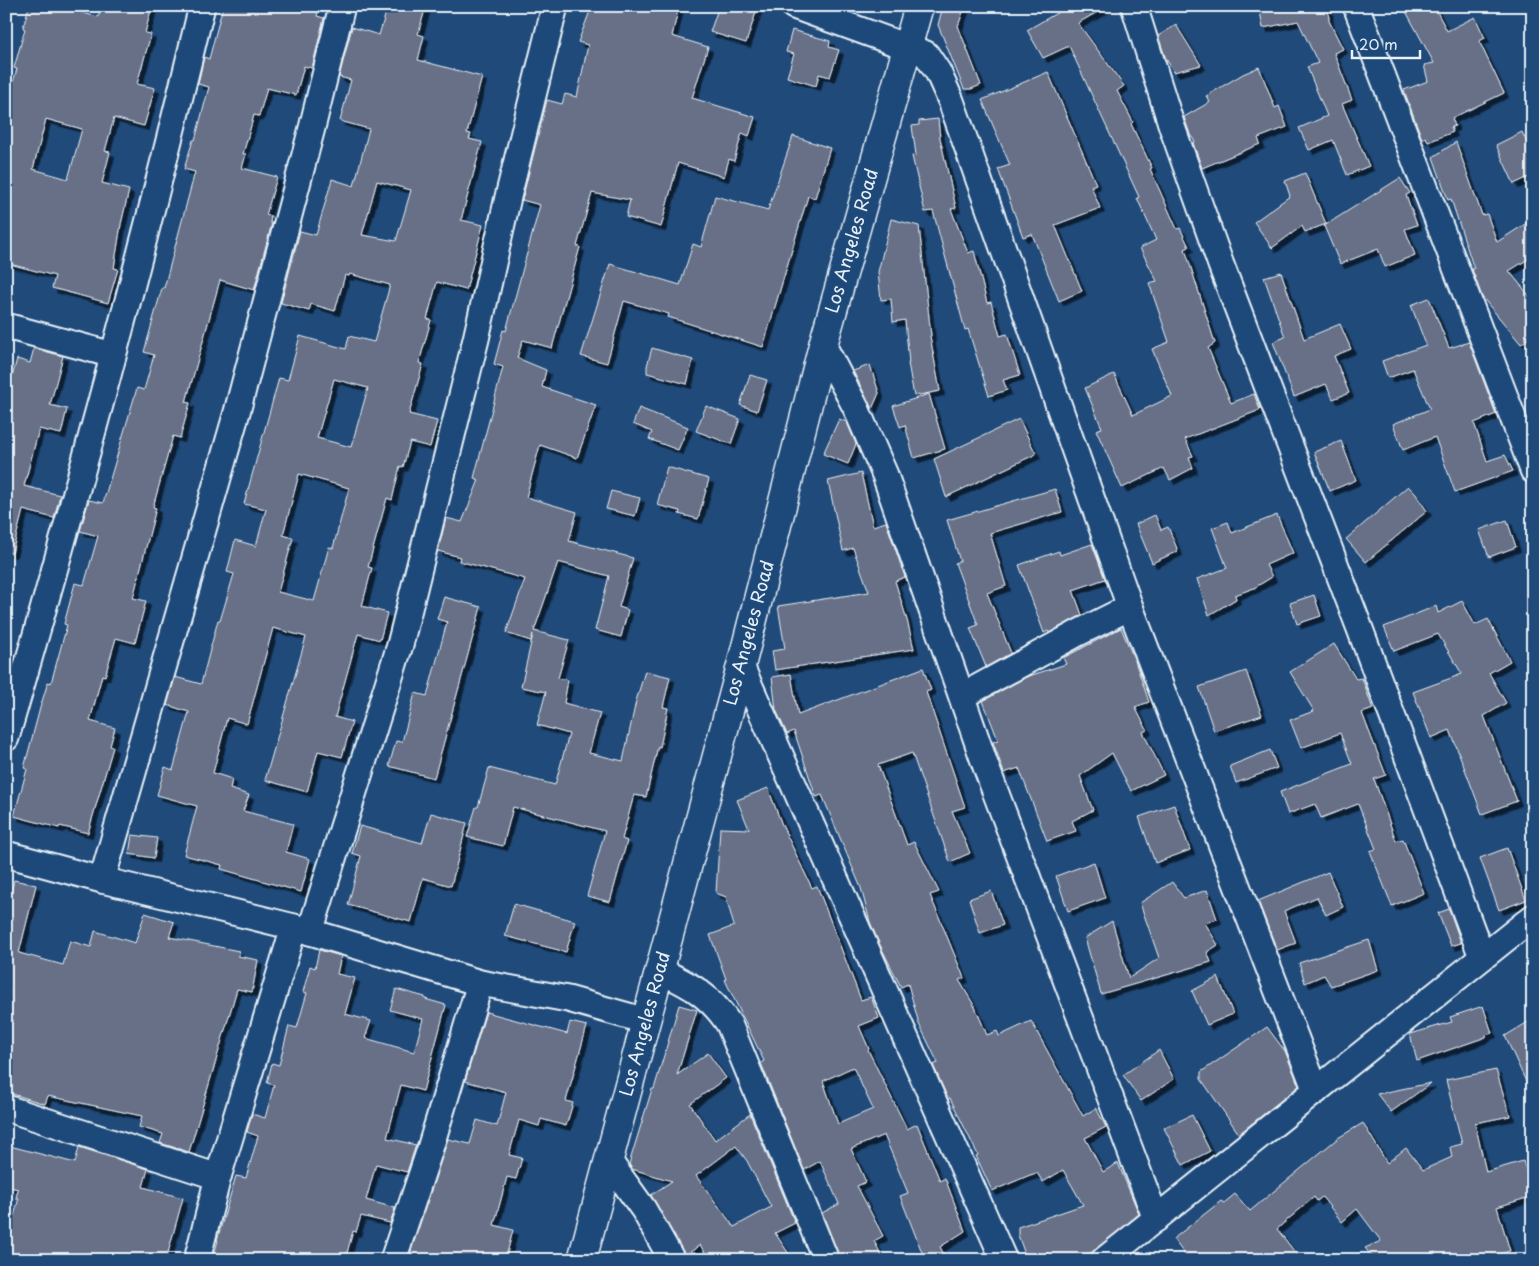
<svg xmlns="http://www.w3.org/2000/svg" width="1539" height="1266" viewBox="0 0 1539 1266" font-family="'Playpen Sans',sans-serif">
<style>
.building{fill:#677087;stroke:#e8f1f8;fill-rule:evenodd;filter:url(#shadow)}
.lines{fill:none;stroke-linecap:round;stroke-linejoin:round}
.minor-casing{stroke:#e8f1f8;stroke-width:29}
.major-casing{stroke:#e8f1f8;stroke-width:31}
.minor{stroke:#1f4a7a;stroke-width:25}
.major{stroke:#1f4a7a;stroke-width:28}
.labels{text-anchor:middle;stroke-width:5;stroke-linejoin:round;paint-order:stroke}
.street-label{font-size:18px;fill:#e8f1f8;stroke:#1f4a7a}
</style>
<defs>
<filter id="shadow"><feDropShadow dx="4.5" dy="4.5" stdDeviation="0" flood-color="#0009"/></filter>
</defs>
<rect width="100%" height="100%" fill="#1f4a7a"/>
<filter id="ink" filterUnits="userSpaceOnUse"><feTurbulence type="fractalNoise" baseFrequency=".02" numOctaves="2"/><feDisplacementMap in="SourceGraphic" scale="10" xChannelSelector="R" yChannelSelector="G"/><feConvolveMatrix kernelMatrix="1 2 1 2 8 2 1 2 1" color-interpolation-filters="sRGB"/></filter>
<g filter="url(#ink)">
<g class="building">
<path d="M29 6H57L98 17 101 6H152L145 33 151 34 137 84 155 88 144 126 114 118 105 151 110 152 102 183 129 190 121 224 114 268 118 269 108 303 52 288 55 276 6 263V105L17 69 14 68 25 29 23 28ZM46 119 82 129 68 179 33 169Z"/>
<path d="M223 6H238L253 10 254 6H299L318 12 317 16 324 18 312 68 304 66 296 95 267 88 259 116 254 115 243 154H246L242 168 277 177 266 215 271 216 270 223H272L254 290 220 280 186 402 190 403 180 438 173 436 153 507 156 508 133 598 146 601 135 643 116 638 105 676 102 675 90 721 115 728 110 746 113 747 88 833 60 826 59 828 14 816 27 769 24 768 40 708 48 682 51 683 67 625 64 624 75 583 84 585 98 536 80 531 89 500 103 503 137 388 144 390 154 355 144 352 162 288H164L195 172 184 169 193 140H195L209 87 198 84 204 57 209 59Z"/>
<path d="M388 6H426L418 34 424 36 418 60 482 77 467 133 471 134 469 139 482 142 461 220 483 225 466 290 437 282 427 319 431 320 419 363 423 364 409 414 437 421 430 447 410 442 403 467 400 466 392 500 387 498 368 567 372 568 362 606 387 613 380 640 358 634 335 717 352 722 342 757 318 751 307 792 265 780 306 637 273 628 247 724 227 718 213 773 232 779 230 789 249 795 243 811 293 824 286 852 310 859 301 892 221 869 222 865 184 855 197 806 157 795 165 767 173 770 189 712 167 705 175 677 201 684 218 620 220 621 234 574 227 572 235 540 256 546 266 509 244 504 279 378 288 380 300 336 346 349 349 336 374 342 390 285 350 274 349 276 345 275 335 311 311 304 309 311 281 303 300 231 316 235 332 179 354 186 369 129 340 121 351 80 339 77 352 27 379 35ZM377 181 411 190 396 241 362 235ZM334 379 368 388 351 447 317 438ZM299 474 349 488 333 548 329 547 314 601 278 592 293 538 283 535Z"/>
<path d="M592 6H679L672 36 708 47 692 98 755 117 749 136 742 133 734 161 729 159 724 177 678 163 661 227 626 217 630 200 592 193 577 246 580 247 552 348 523 340 517 358 546 370 542 387 596 405 577 458 540 445 526 497 577 512 569 541 633 558 619 607 628 610 621 637 595 630 609 576 558 562 534 631 569 640 558 678 568 680 564 703 600 713 589 753 623 761 636 701 645 671 670 677 663 707 668 708 660 747 658 746 646 797 634 795 622 839 627 841 610 902 587 896 605 831 513 807 503 846 467 837 476 807H478L489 768 555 785 569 734 537 725 546 692 521 687 533 634 531 641 506 633 525 579 459 561 460 557 438 551 446 518 462 522 479 480 474 478 503 367 494 364 503 330 506 331 540 205 522 200 547 100 562 104 565 94 577 97 588 45 578 42Z"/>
<path d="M719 6H758L746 43 710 32Z"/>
<path d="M943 6H965L958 26 981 85 971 89H964L938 25Z"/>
<path d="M1069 6H1108L1078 23 1124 86 1117 91 1133 122 1131 124 1152 168 1150 169 1177 229 1180 228 1189 247 1185 249 1215 343 1208 348 1231 403 1254 394 1260 410 1185 439 1193 456 1189 457 1193 468 1170 480 1164 468 1122 488 1096 430 1102 428 1085 388 1114 374 1133 415 1172 396 1152 349 1169 342 1149 283 1157 281 1140 248 1156 240 1137 198 1139 197 1069 46 1043 58 1027 30Z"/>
<path d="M1259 6H1328L1329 21 1343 49 1334 53 1352 100 1342 104 1369 166 1347 175 1333 140 1309 150 1299 128 1327 116 1307 67 1318 63 1298 21 1263 28Z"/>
<path d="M1403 6H1434L1447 31 1475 17 1485 38 1479 41 1504 93 1452 118 1455 126 1451 127 1453 132 1428 142 1426 137 1422 139 1404 90 1428 81 1424 65 1434 63Z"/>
<path d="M1176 25 1201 65 1174 72 1166 59 1158 36Z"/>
<path d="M792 30 830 41 829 47 839 50 830 77 819 74 816 86 787 77 794 54 786 52Z"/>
<path d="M1259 67 1275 108 1279 106 1287 127 1258 138 1260 144 1202 168 1193 143 1195 142 1190 134 1184 117 1210 102 1206 96 1243 74Z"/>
<path d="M1048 72 1096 184 1091 186 1100 208 1055 225 1082 291 1059 301 1032 234 1023 237 998 169 1010 165 982 100Z"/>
<path d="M938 119 940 138 956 208 951 209 968 253 974 251 987 303 991 302 1000 336 1007 334 1020 375 1003 380 1007 390 989 396 968 329 965 330 933 211 925 212 912 156 916 155 912 126 919 125V121Z"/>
<path d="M1522 132 1533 154V175L1514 184 1496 145Z"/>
<path d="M793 136 830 148 815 198 808 196 763 347 668 317 669 314 624 301 607 363 581 356 610 264 680 285 693 244 701 247 715 196 768 210Z"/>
<path d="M1456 142 1482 215 1487 214 1497 242 1533 219V256L1509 271 1533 300V335L1521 344 1482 297 1472 269H1474L1451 199 1448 200 1433 157Z"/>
<path d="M1305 173 1326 224 1305 232 1302 226 1272 248 1254 222 1290 196 1285 181Z"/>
<path d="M1400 178 1410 193 1406 195 1417 225 1405 229 1415 255 1385 267 1378 249 1340 264 1324 226Z"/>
<path d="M891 219 919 226 931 336H930L940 391 914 396 908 363H909L905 320 893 322 891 299 881 300 878 272Z"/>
<path d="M1281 272 1304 339 1340 324 1351 349 1334 356 1349 393 1333 399 1326 384 1294 397 1273 342 1285 337 1264 277Z"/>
<path d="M1429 298 1449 348 1469 342 1496 414 1474 423 1487 461 1505 455 1513 471 1455 492 1435 437 1403 450 1393 424 1430 409 1413 369 1388 378 1382 361 1426 345 1411 305Z"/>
<path d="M34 348 63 356 50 405 67 409 61 434 39 429 24 486 60 495 54 518 23 510 12 553 6 552V398L17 359 30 363Z"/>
<path d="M652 348 693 360 687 384 647 373V366Z"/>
<path d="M870 365 879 393 872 409 853 371Z"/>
<path d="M750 375 767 380 757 411 740 405Z"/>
<path d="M929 394 945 449 914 458 905 425 900 427 893 406Z"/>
<path d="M706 406 740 419 731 444 696 431Z"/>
<path d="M639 408 688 427 678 450 649 439 652 432 633 424Z"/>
<path d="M839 419 847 422 856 444 848 464 823 454Z"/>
<path d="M1019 419 1036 454 946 497 934 459Z"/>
<path d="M1341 441 1356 480 1330 491 1314 452Z"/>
<path d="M667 467 709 479 698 519 679 514 680 511 657 505Z"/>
<path d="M861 473 873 526 886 522 905 577 895 581 907 620 914 649 775 670 772 651 785 649 778 606 869 592 853 548 843 551 828 481Z"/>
<path d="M1408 486 1415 493 1427 511 1366 562 1346 539Z"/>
<path d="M1055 489 1062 512 990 533 1006 586 987 593 1011 653 986 667 970 628 978 625 955 563 960 561 947 520Z"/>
<path d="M611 491 640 498 635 516 606 509Z"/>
<path d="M1155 515 1161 530 1168 527 1178 551 1152 563 1136 524Z"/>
<path d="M1277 515 1293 553 1266 565 1272 577 1254 588 1235 595 1236 599 1209 615 1197 579 1227 568 1212 528 1228 522 1232 533Z"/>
<path d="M1507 520 1516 547 1489 557 1479 530Z"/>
<path d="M1092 544 1105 579 1073 590 1082 615 1049 633 1048 631 1044 633 1019 565 1059 551 1060 555Z"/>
<path d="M1314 595 1321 616 1297 624 1290 603Z"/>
<path d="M444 597 481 607 434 778 389 766 396 741 402 742 415 693 427 696 447 622 437 619Z"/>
<path d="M1462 601 1475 625 1488 619 1510 661 1489 673 1506 703 1484 716 1517 801 1482 814 1450 730 1431 738 1413 692 1462 674 1438 634 1394 651 1384 627 1436 606 1438 613Z"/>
<path d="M1121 628 1135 661 1149 702 1135 707 1147 730 1143 732 1164 775 1131 791 1112 753 1080 776 1093 810 1072 821 1076 831 1047 841 1019 768 1004 773 993 742 998 740 983 701 1026 677 1066 664 1063 658Z"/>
<path d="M1334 644 1356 679 1362 678 1373 709 1362 713 1386 775 1374 779 1396 841 1403 839 1424 893 1392 906 1370 851 1376 849 1358 804 1321 818 1315 804 1288 814 1280 792 1352 764 1340 733 1301 748 1290 720 1314 711 1290 672Z"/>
<path d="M923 668 931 690 926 692 965 807 952 811 970 853 950 862 912 753 878 765 907 845 914 842 939 892 930 895 964 978 959 980 975 1007 987 1035 997 1031 999 1036 1031 1021 1083 1116 1096 1108 1106 1127 1085 1138 1103 1172 1118 1163 1139 1214 1093 1252 1071 1260H1050L1047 1253 1027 1260 1018 1235V1227L1083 1205 1063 1170 1043 1182 1037 1173 1030 1175 992 1191 976 1156 978 1155 950 1098 948 1099 933 1065 938 1063 919 1024 908 984 901 987 878 941 870 922 861 888 822 795 816 797 794 731 787 734 776 710 772 677 791 674 798 715Z"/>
<path d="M1246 671 1262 715 1214 731 1199 687Z"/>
<path d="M1270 750 1277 768 1236 783 1230 766Z"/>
<path d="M768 788 782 825 812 888 817 886 861 1000 871 997 879 1018 859 1026 869 1049 868 1050 907 1129 917 1124 940 1181 945 1178 965 1231 940 1247 947 1260H925L900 1196 908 1193 884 1135 851 1149 866 1182 857 1186 883 1236 874 1241 884 1260H840L822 1213 839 1204 820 1161 804 1170 761 1063 764 1061 725 980 726 979 710 935 734 926 726 897 716 893 720 828 749 829 737 800ZM853 1067 873 1109 838 1124 823 1081Z"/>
<path d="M1174 805 1190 850 1155 863 1139 817Z"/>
<path d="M431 813 467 823 451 886 423 878 411 922 348 905 361 856 352 853 360 826 422 843Z"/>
<path d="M132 835 157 838 154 858 129 854Z"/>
<path d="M1507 848 1526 900 1499 910 1480 858Z"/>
<path d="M1094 862 1105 898 1068 911 1056 876Z"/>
<path d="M1328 872 1343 907 1326 915 1317 897 1284 911 1296 943 1277 950 1258 901Z"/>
<path d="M14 880 36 885 19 953 63 965 70 941 91 947 95 931 135 943 145 913 174 922 169 937 239 951 238 956 258 960 252 992 237 989 189 1152 160 1143 163 1134 139 1127 142 1116 48 1096 45 1104 6 1092V1006L10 991 6 990V912Z"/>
<path d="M1172 882 1184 898 1207 890 1217 919 1205 923 1218 945 1207 952 1211 962 1101 994 1085 938 1112 921 1129 978 1159 958 1140 903Z"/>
<path d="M991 891 1003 925 980 933 969 899Z"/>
<path d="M514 904 575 921 566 952 505 936Z"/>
<path d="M1449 909 1461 943 1451 946 1438 913Z"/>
<path d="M1369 940 1378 970 1331 986 1324 975 1305 983 1299 963Z"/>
<path d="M319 950 341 956 337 974 355 978 345 1014 371 1021 365 1038 414 1052 423 1019 390 1010 396 989 425 997V999L446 1005 423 1091 401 1085 387 1138 416 1145 407 1172 376 1164 366 1200 395 1208 390 1223 361 1216 356 1232 353 1231 345 1260H213L218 1240H217L236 1176 246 1178 258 1136 247 1132 252 1114 265 1118 274 1085 267 1083 272 1063 279 1065 289 1026 297 1028 307 993 303 992 310 966 315 968Z"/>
<path d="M1218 977 1233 1014 1207 1025 1192 991Z"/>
<path d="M679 1005 697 1010 677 1075 708 1053 726 1078 690 1104 715 1140 750 1114 795 1223 775 1233 793 1260H710L700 1245 685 1256 651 1195 672 1181 632 1169 629 1164 652 1089H654ZM736 1146 747 1161 771 1207 734 1227 696 1176Z"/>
<path d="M1483 1006 1492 1033 1486 1035V1037L1417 1061 1410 1034 1452 1022 1450 1017Z"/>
<path d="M486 1012 567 1034 570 1022 587 1026 566 1101 573 1103 566 1126 541 1119 539 1126 519 1120 509 1155 522 1158 516 1179 507 1177 494 1225 513 1230 506 1257 498 1255 497 1260H408L448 1139 470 1144 477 1120 497 1126 506 1092 465 1081Z"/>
<path d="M1533 1019V1097L1505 1036Z"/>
<path d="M1267 1027 1285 1051 1299 1086 1239 1134 1201 1079V1072Z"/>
<path d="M1159 1050 1174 1079 1141 1101 1123 1075Z"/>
<path d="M1496 1070 1510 1116 1475 1123 1486 1172 1523 1161 1533 1194V1196L1497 1207 1510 1251 1480 1260H1438L1435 1252 1416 1260H1375L1365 1248 1381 1241 1357 1209 1342 1222 1322 1197 1317 1201 1314 1197 1277 1229 1301 1260H1189L1173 1239 1221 1201 1224 1203 1235 1194 1250 1211 1338 1138 1363 1123 1387 1163 1406 1148 1423 1170 1452 1157 1450 1147 1462 1144 1446 1080Z"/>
<path d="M1431 1083 1391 1112 1377 1094Z"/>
<path d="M1192 1115 1210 1151 1183 1165 1164 1128Z"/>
<path d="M6 1145 75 1163 79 1147 148 1169 143 1187 183 1198 166 1260H6V1244L19 1198H16L18 1189 6 1186Z"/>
</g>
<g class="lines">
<defs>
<g id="minor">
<path d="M794 6 926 54 938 72 951 101 1130 607 1316 1091"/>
<path d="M1134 6 1172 127 1221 265 1360 629 1482 957"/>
<path d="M1356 6 1533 470"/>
<path d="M6 326 113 355"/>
<path d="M823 345 856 408 885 475 986 767 1156 1219"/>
<path d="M741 666 1004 1260"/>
<path d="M962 696 1078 633 1130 607"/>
<path d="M6 738C77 496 143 252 202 6"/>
<path d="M6 854 102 880 294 927 480 983 568 999 646 1021"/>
<path d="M102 880 237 412 312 128 342 6"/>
<path d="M310 932 400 645 476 339 508 197 555 6"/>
<path d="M659 970C690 985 709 994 729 1024L826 1260"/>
<path d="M6 1108 218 1177"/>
<path d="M609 1161 644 1210 672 1260"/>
<path d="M197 1260 218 1177 294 927"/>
<path d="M393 1260 429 1152 480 983"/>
<path d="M1104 1260 1533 917"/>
</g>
<path id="major" d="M582 1260 741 666 823 345 919 6"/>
</defs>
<use href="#minor" class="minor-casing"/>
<use href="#major" class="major-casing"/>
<use href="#minor" class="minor"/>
<use href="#major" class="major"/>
</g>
</g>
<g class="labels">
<g class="street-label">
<text transform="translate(852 241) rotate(-74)" y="6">Los Angeles Road</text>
<text transform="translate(749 633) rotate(-75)" y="6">Los Angeles Road</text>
<text transform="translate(645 1024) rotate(-75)" y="6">Los Angeles Road</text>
</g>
</g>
<rect width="1539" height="1266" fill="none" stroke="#1f4a7a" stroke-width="25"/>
<rect x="12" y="12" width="1514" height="1241" fill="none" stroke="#e8f1f8" stroke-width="2" filter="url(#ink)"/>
<path d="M1352 50v8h68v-8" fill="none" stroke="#e8f1f8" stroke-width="2.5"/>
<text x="1359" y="50" font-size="15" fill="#e8f1f8" stroke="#1f4a7a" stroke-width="4" paint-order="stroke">20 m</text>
</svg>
